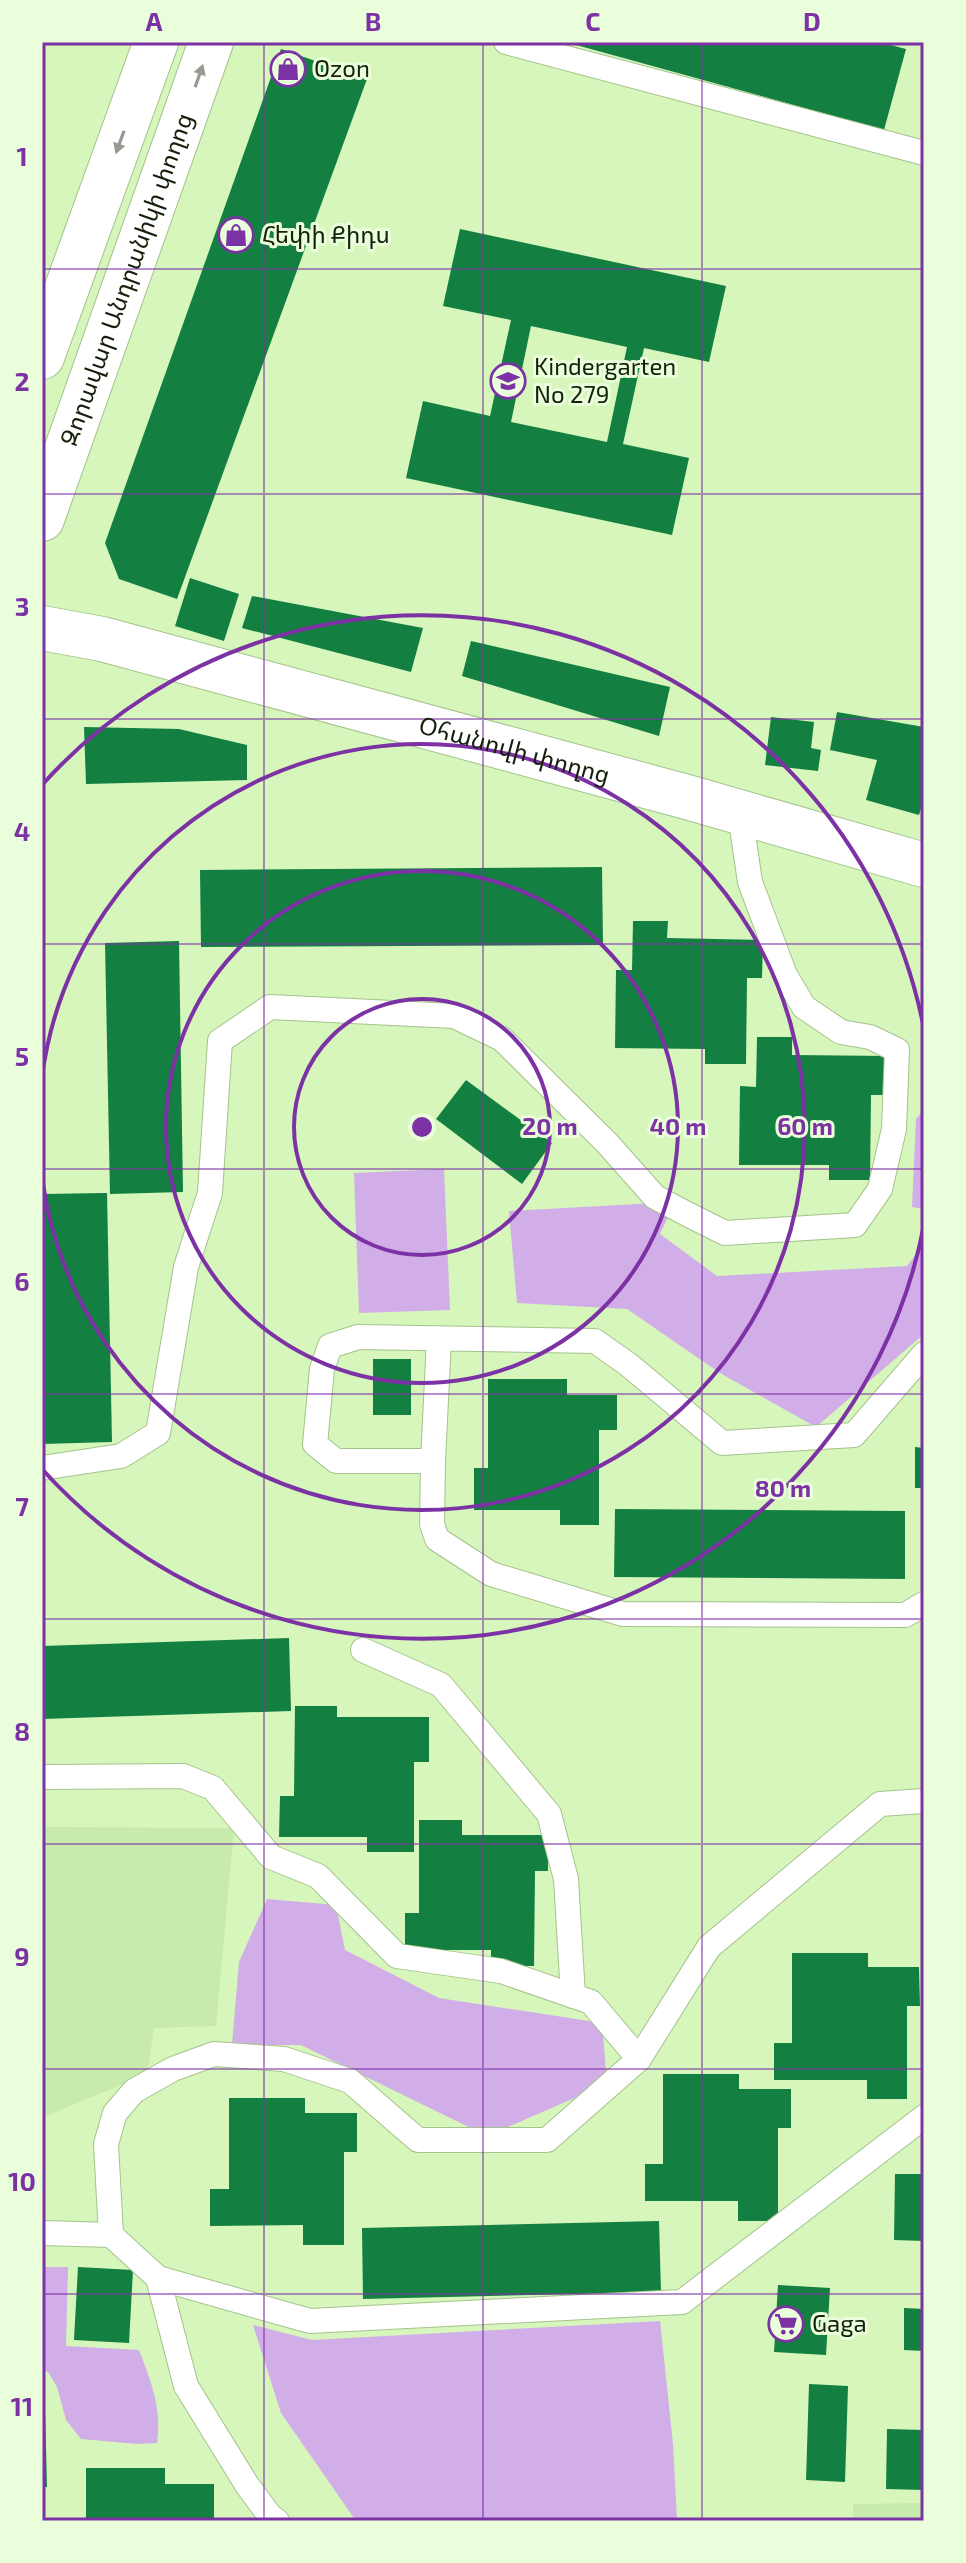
<svg xmlns="http://www.w3.org/2000/svg" width="966" height="2563" viewBox="0 0 966 2563" font-family="'Exo 2','Noto Sans Armenian',sans-serif">
<style>
.built{fill:#c7ebac}
.green{fill:#d1aee8}
.building{fill:#137f40;fill-rule:evenodd}
.lines{fill:none;stroke-linecap:round;stroke-linejoin:round}
.lane-casing{stroke:#a5c38c;stroke-width:26}
.street-casing{stroke:#a5c38c;stroke-width:46}
.secondary-casing{stroke:#a5c38c;stroke-width:46}
.lane{stroke:#fff;stroke-width:24}
.street{stroke:#fff;stroke-width:44}
.secondary{stroke:#fff;stroke-width:44}
.oneway{fill:#969b91}
.grid{fill:none;stroke:#7c32a4;stroke-width:2;stroke-opacity:0.55}
.ring{fill:none;stroke:#7c32a4;stroke-width:4}
.labels{text-anchor:middle;stroke-width:6;stroke-linejoin:round;paint-order:stroke}
.poi-label{font-size:24px;fill:#15200a;stroke:#ebfedc;text-anchor:start}
.street-label{font-size:24px;fill:#15200a;stroke:#ebfedc}
.centre{fill:#7c32a4;stroke:#ebfedc;stroke-width:4}
.ring-label{font-size:24px;text-anchor:middle;font-weight:bold;fill:#7c32a4;stroke:#ebfedc;stroke-width:6;stroke-linejoin:round;paint-order:stroke}
.neatline{fill:none;stroke:#7c32a4;stroke-width:3}
.grid-label{font-size:26px;text-anchor:middle;font-weight:bold;fill:#7c32a4}
</style>
<rect width="100%" height="100%" fill="#d6f6bc"/>
<g class="built">
<path d="M42 1827 234 1828 216 2026 154 2028 147 2074 46 2116 42 2129Z"/>
<path d="M924 2503V2521H853V2504Z"/>
</g>
<g class="green">
<path d="M924 1110V1209L912 1207 916 1119Z"/>
<path d="M444 1169 450 1310 359 1313 354 1173Z"/>
<path d="M675 1202 660 1234 717 1276 907 1266 924 1244V1334L816 1427 720 1373 627 1309 517 1303 509 1211Z"/>
<path d="M267 1899 336 1905 345 1950 439 1998 602 2023 607 2084 487 2136 301 2045H232L239 1962Z"/>
<path d="M42 2267H68L66 2346 139 2350C151 2381 162 2408 157 2443L137 2444 81 2439 66 2420 57 2387 48 2372 42 2370Z"/>
<path d="M660 2321 673 2444 677 2521H356L281 2413 253 2325 312 2340Z"/>
</g>
<g class="building">
<path d="M879 42 906 49 884 130 569 43Z"/>
<path d="M281 49 367 79 177 599 119 579 105 543Z"/>
<path d="M460 229 726 286 709 362 644 348 623 444 689 458 672 535 406 478 423 401 490 416 511 320 443 306ZM531 326 627 347 607 442 511 422Z"/>
<path d="M190 578 239 594 224 641 175 626Z"/>
<path d="M252 596 423 628 411 672 242 628Z"/>
<path d="M471 641 670 687 659 736 462 676Z"/>
<path d="M837 712 924 727V799L919 815 866 800 877 760 830 750Z"/>
<path d="M771 717 814 722 811 748 821 750 818 771 765 765Z"/>
<path d="M84 727 179 729 247 745V780L86 784Z"/>
<path d="M602 867 603 945 201 947 200 870Z"/>
<path d="M633 921H668L667 938 763 940 762 978H747L746 1064H705V1049L615 1048 616 970H632Z"/>
<path d="M179 941 183 1192 110 1194 105 943Z"/>
<path d="M757 1037H792V1055L887 1056 886 1095H871L870 1180H829V1165H739L740 1086 756 1087Z"/>
<path d="M466 1080 552 1143 522 1184 436 1119Z"/>
<path d="M107 1193 112 1442 42 1444V1194Z"/>
<rect x="373" y="1359" width="38" height="56"/>
<path d="M488 1379H567V1395H617V1430H599V1525H560V1510H474V1468H488Z"/>
<path d="M915 1447 924 1448V1488H915Z"/>
<path d="M615 1509 905 1511V1579L614 1577Z"/>
<path d="M289 1638 291 1711 42 1719V1646Z"/>
<path d="M295 1706H337V1717H429V1762H414V1852H367V1837H279L280 1796H294Z"/>
<path d="M419 1820H462V1835H548V1871H535L534 1966H491V1950H405V1913H419Z"/>
<path d="M792 1953H868V1967H919L920 2006H907V2099H867V2080H774V2043H792Z"/>
<path d="M663 2074H739V2089H791V2128H778V2221H738V2201H645V2164H663Z"/>
<path d="M229 2098H305V2113H357V2152H344V2245H303V2225L210 2226V2189H229Z"/>
<path d="M895 2174H924V2241L894 2240Z"/>
<path d="M659 2221 661 2292 363 2299 362 2228Z"/>
<path d="M78 2267 133 2270 129 2343 74 2340Z"/>
<path d="M778 2285 830 2288 826 2355 774 2352Z"/>
<path d="M904 2308 924 2309V2351L904 2350Z"/>
<path d="M809 2384 848 2386 845 2482 806 2480Z"/>
<path d="M42 2408H45L47 2487H42Z"/>
<path d="M887 2429 924 2430V2490L886 2489Z"/>
<path d="M86 2468H165V2484H214V2519L86 2521Z"/>
</g>
<g class="lines">
<defs>
<g id="lane">
<path d="M506 42 924 153"/>
<path d="M439 1339 433 1461H336L315 1444 322 1369 330 1346 358 1337 595 1341 629 1365 722 1443 854 1435 924 1354"/>
<path d="M433 1461 432 1524 437 1539 491 1574 623 1614 905 1615 924 1604"/>
<path d="M42 1468 121 1456 158 1433 186 1267 210 1193 220 1041 270 1007 454 1016 502 1039 607 1143 655 1197 689 1215 725 1233 855 1225 880 1189 894 1129 897 1050 870 1037 841 1032 804 1007 785 975 750 882 740 814"/>
<path d="M363 1650 441 1685 549 1814 566 1879 573 1996"/>
<path d="M42 1777 183 1776 213 1788 271 1857 318 1876 397 1956 501 1971 591 2002 639 2059"/>
<path d="M42 2233 111 2235 106 2144 115 2113 134 2091 173 2069 214 2054 284 2059 350 2081 418 2140H547L639 2059 709 1947 880 1804 924 1801"/>
<path d="M111 2235 158 2278 310 2321 682 2302 924 2117"/>
<path d="M158 2278 186 2386 247 2485 270 2516 277 2521"/>
</g>
<g id="street">
<path id="s1" d="M42 628 102 639 687 797 924 865"/>
</g>
<g id="secondary">
<path d="M42 357 156 42"/>
<path id="s2" d="M42 519 211 42"/>
</g>
</defs>
<use href="#lane" class="lane-casing"/>
<use href="#street" class="street-casing"/>
<use href="#secondary" class="secondary-casing"/>
<use href="#lane" class="lane"/>
<use href="#street" class="street"/>
<use href="#secondary" class="secondary"/>
</g>
<defs><path id="oneway-solid" d="M-6-.8H1V-3.2L6.5 0L1 3.2V.8H-6Z" transform="scale(2)"/></defs>
<g class="oneway">
<use href="#oneway-solid" transform="translate(199 76) rotate(-71)"/>
<use href="#oneway-solid" transform="translate(120 142) rotate(110)"/>
</g>
<path class="grid" d="M264 42V2521M483 42V2521M702 42V2521M42 269H924M42 494H924M42 719H924M42 944H924M42 1169H924M42 1394H924M42 1619H924M42 1844H924M42 2069H924M42 2294H924"/>
<g class="ring">
<circle cx="422" cy="1127" r="128"/>
<circle cx="422" cy="1127" r="256"/>
<path d="M42 1077A383 383 0 1 1 42 1177"/>
<path d="M924 1225A511 511 0 0 1 42 1469M42 785A511 511 0 0 1 924 1029"/>
</g>
<defs>
<symbol id="shop-ring" viewBox="-11 -11 22 22"><circle r="9.5" fill="#ebfedc" stroke="#7c32a4" stroke-width="1.5"/><path d="M-5-2.5h2.3a2.7 3.5 0 0 1 5.4 0H5L5.5 6h-11ZM-1.5-2.5h3a1.5 2.3 0 0 0-3 0Z" fill="#7c32a4"/></symbol>
<symbol id="school-ring" viewBox="-11 -11 22 22"><circle r="9.5" fill="#ebfedc" stroke="#7c32a4" stroke-width="1.5"/><path d="M0-5L7-2L0 1L-7-2ZM-4 1L0 2.5L4 1V4Q0 6-4 4Z" fill="#7c32a4"/></symbol>
<symbol id="supermarket-ring" viewBox="-11 -11 22 22"><circle r="9.5" fill="#ebfedc" stroke="#7c32a4" stroke-width="1.5"/><path d="M-6-5.5h2.5l.6 2H6L4.5 2H-2.5L-4.4-4H-6ZM-1.5 3.2a1.3 1.3 0 1 0 .1 0ZM3 3.2a1.3 1.3 0 1 0 .1 0Z" fill="#7c32a4"/></symbol>
</defs>
<g fill-rule="evenodd">
<use href="#shop-ring" x="268" y="49" width="40" height="40"/>
<use href="#shop-ring" x="216" y="215" width="40" height="40"/>
<use href="#school-ring" x="488" y="361" width="40" height="40"/>
<use href="#supermarket-ring" x="766" y="2304" width="40" height="40"/>
</g>
<g class="labels">
<g class="poi-label">
<text x="314" y="77">Ozon</text>
<text x="262" y="243">Հեփի Քիդս</text>
<text x="534" y="375">Kindergarten<tspan x="534" dy="28">No 279</tspan></text>
<text x="812" y="2332">Gaga</text>
</g>
<g class="street-label">
<text dy="8" stroke="none"><textPath href="#s2" startOffset="254">Զորավար Անդրանիկի փողոց</textPath></text>
<text dy="8" stroke="none"><textPath href="#s1" startOffset="488">Օհանովի փողոց</textPath></text>
</g>
</g>
<circle cx="422" cy="1127" r="12" class="centre"/>
<g class="ring-label">
<text x="550" y="1135">20 m</text>
<text x="678" y="1135">40 m</text>
<text x="805" y="1135">60 m</text>
<text x="783" y="1497">80 m</text>
</g>
<rect width="966" height="2563" fill="none" stroke="#ebfedc" stroke-width="88"/>
<rect x="44" y="44" width="878" height="2475" class="neatline"/>
<g class="grid-label">
<text x="154" y="31">A</text>
<text x="373" y="31">B</text>
<text x="593" y="31">C</text>
<text x="812" y="31">D</text>
<text x="22" y="166">1</text>
<text x="22" y="391">2</text>
<text x="22" y="616">3</text>
<text x="22" y="841">4</text>
<text x="22" y="1066">5</text>
<text x="22" y="1291">6</text>
<text x="22" y="1516">7</text>
<text x="22" y="1741">8</text>
<text x="22" y="1966">9</text>
<text x="22" y="2191">10</text>
<text x="22" y="2416">11</text>
</g>
</svg>
